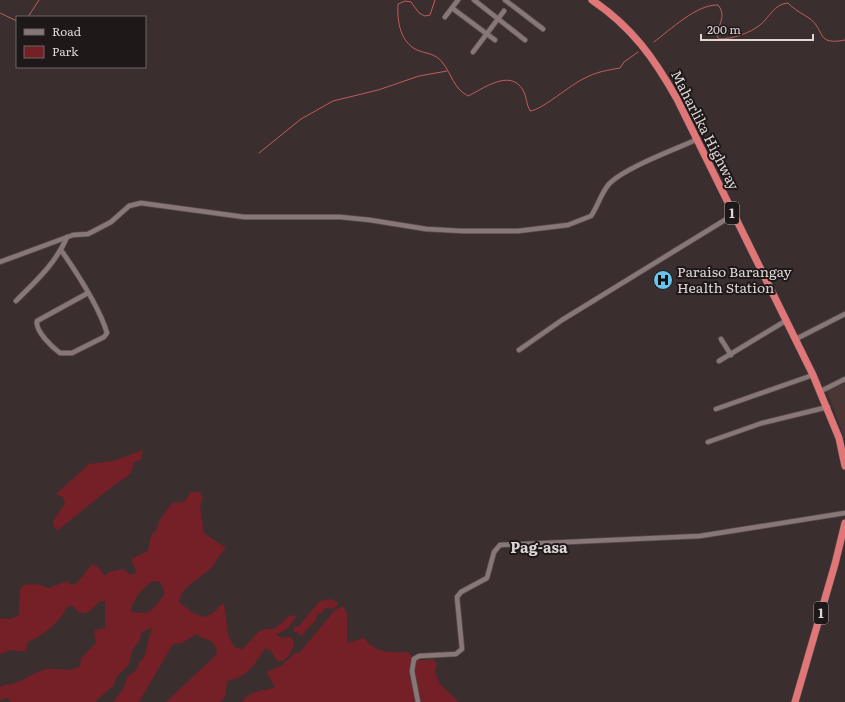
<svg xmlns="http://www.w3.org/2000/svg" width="845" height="702" viewBox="0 0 845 702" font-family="Literata,serif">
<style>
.built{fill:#4a3635}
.green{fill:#742026;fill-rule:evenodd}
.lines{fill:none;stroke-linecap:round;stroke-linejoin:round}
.stream{stroke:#bf5c5e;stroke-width:1}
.minor-casing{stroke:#574c4c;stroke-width:6}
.trunk-casing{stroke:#574c4c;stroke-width:8}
.minor{stroke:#877777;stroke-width:4.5}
.trunk{stroke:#e07678;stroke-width:7}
.labels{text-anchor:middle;stroke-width:4;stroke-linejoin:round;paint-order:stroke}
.shield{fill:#1e1818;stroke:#a59d9d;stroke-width:1}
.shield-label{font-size:13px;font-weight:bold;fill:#dfd6d6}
.street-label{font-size:14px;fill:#dfd6d6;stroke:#1e1818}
.poi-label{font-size:14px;fill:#dfd6d6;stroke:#1e1818;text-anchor:start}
.neighbourhood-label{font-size:15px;font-weight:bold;fill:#dfd6d6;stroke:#1e1818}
</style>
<rect width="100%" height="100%" fill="#3b2e2e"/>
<path class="built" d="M845 380V439L826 389Z"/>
<g class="green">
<path d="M143 450 141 460 134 462C133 473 128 477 118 482L58 530 54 527 53 521 65 503 63 497 56 494 89 464 113 461Z"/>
<path d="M191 492H199L203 497 200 506 204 533 226 548C219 554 216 563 211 568 201 578 180 587 179 602L193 613 203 617 212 614 223 603C230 621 222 632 236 648L243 649 258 632 265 629H274L291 615 297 616 288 628 277 635 281 638 290 637 293 639C295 649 290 655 283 661H277L271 651 265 648C256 664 246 678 227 681L225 697 220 702H166L217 654C215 636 207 643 196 634L182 643 173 644 139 702H113L124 688 127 677C133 672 138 671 139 662L144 658 152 627 141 633 140 640 133 649 128 666 117 676 113 686 95 702H11L8 698 0 700V687C5 684 9 685 15 683 27 680 36 669 50 669 63 668 66 673 80 666L81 658 96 643 94 634 95 630 105 628V601L99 602C90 611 83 620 73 606H68C60 622 44 635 28 642L25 652 11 650 0 654V618C7 620 13 619 19 615L20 590 23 585 36 584 49 588 67 581 71 585 77 583 92 564 97 566 105 576 109 572 124 569 130 575 137 572 131 559 148 551 151 535 157 529 159 521 172 503 184 502ZM153 581 160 582 164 590V595L153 609 145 613 131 612C132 599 143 588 153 581Z"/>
<path d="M330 599 338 602 337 606 331 609 325 608 322 613 317 614 316 620 301 636 294 631V627H298L320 601Z"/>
<path d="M343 606 347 613V643L364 638C375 653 391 653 408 652 415 661 421 661 432 659L437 663 435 672 440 684 459 702H242C250 690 262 691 275 688L267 672 282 665 295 653H299L335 610Z"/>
</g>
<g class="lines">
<g class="stream">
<path d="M435 0 430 15 425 16 419 13 411 2 405 1 398 4C397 21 400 42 417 50 426 54 435 53 442 62 452 74 453 88 468 96 483 89 510 68 523 90 527 97 526 104 530 111 542 110 571 84 585 78 596 72 608 70 620 68L624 62 638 52"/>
<path d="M0 13 17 21"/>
<path d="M28 17 39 0"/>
<path d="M654 42C670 30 697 4 718 5 727 16 718 24 717 36L719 39C733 39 750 33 760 25 770 17 774 4 788 3 795 10 801 13 809 18 826 30 815 46 845 40"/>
<path d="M259 153 301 119 333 101 378 90 419 76 447 71"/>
</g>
<defs>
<g id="minor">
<path d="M474 0 525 40"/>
<path d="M505 0 543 29"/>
<path d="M452 8 495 40"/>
<path d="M445 17 458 0"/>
<path d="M473 52 504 11"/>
<path d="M61 250C77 273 99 306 107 333L104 337 72 353H60C52 347 35 331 37 321L88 293"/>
<path d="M0 262 73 235 88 234 111 222 129 206 141 203 244 217H340L370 220 426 229 462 231H518L568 225 591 216C598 206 601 193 609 184 624 168 676 149 698 139"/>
<path d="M16 301C36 281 56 263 67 237"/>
<path d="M721 339 731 355"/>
<path d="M796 339 845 314"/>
<path d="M519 350 562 320 733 215"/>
<path d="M719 361 787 320"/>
<path d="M821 391 845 379"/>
<path d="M716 409 813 375"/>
<path d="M708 442 762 423 828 407"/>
<path d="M418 702 412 671 414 659 419 656 456 654 462 649 457 597 461 592 487 578 494 552 500 545 700 536 845 513"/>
</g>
<g id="trunk">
<path d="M592 0C632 27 654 58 677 99L813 375 839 438 845 466"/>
<path d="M795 702 835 564 845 523"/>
</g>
</defs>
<use href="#minor" class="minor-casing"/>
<use href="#trunk" class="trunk-casing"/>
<use href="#minor" class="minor"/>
<use href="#trunk" class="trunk"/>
</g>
<defs>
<symbol id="hospital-disc" viewBox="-11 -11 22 22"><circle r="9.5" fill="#67c4ef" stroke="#1e1818"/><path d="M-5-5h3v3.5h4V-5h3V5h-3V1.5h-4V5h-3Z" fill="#111"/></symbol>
</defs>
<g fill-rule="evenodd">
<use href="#hospital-disc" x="652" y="269" width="22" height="22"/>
</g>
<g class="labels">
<g class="shield">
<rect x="725" y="202" width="14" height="22" rx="3"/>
<rect x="814" y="602" width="14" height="22" rx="3"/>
</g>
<g class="shield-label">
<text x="732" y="218">1</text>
<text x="821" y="618">1</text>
</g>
<g class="street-label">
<text transform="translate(705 130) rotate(63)" y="5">Maharlika Highway</text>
</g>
<g class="poi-label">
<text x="677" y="277">Paraiso Barangay<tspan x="677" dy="16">Health Station</tspan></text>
</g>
<g class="neighbourhood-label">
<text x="539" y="553">Pag-asa</text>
</g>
</g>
<rect x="16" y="16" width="130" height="52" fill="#1e1818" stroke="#6b6464"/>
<rect x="24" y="29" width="20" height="6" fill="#877777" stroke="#6b6464"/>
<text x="52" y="36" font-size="12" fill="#dfd6d6">Road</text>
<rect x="24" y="46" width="20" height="12" fill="#742026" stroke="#6b6464"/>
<text x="52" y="56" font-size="12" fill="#dfd6d6">Park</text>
<path d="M701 34v6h112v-6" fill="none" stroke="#dfd6d6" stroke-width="2"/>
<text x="707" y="34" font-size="12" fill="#dfd6d6" stroke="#1e1818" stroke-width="3" paint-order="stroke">200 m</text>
</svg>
